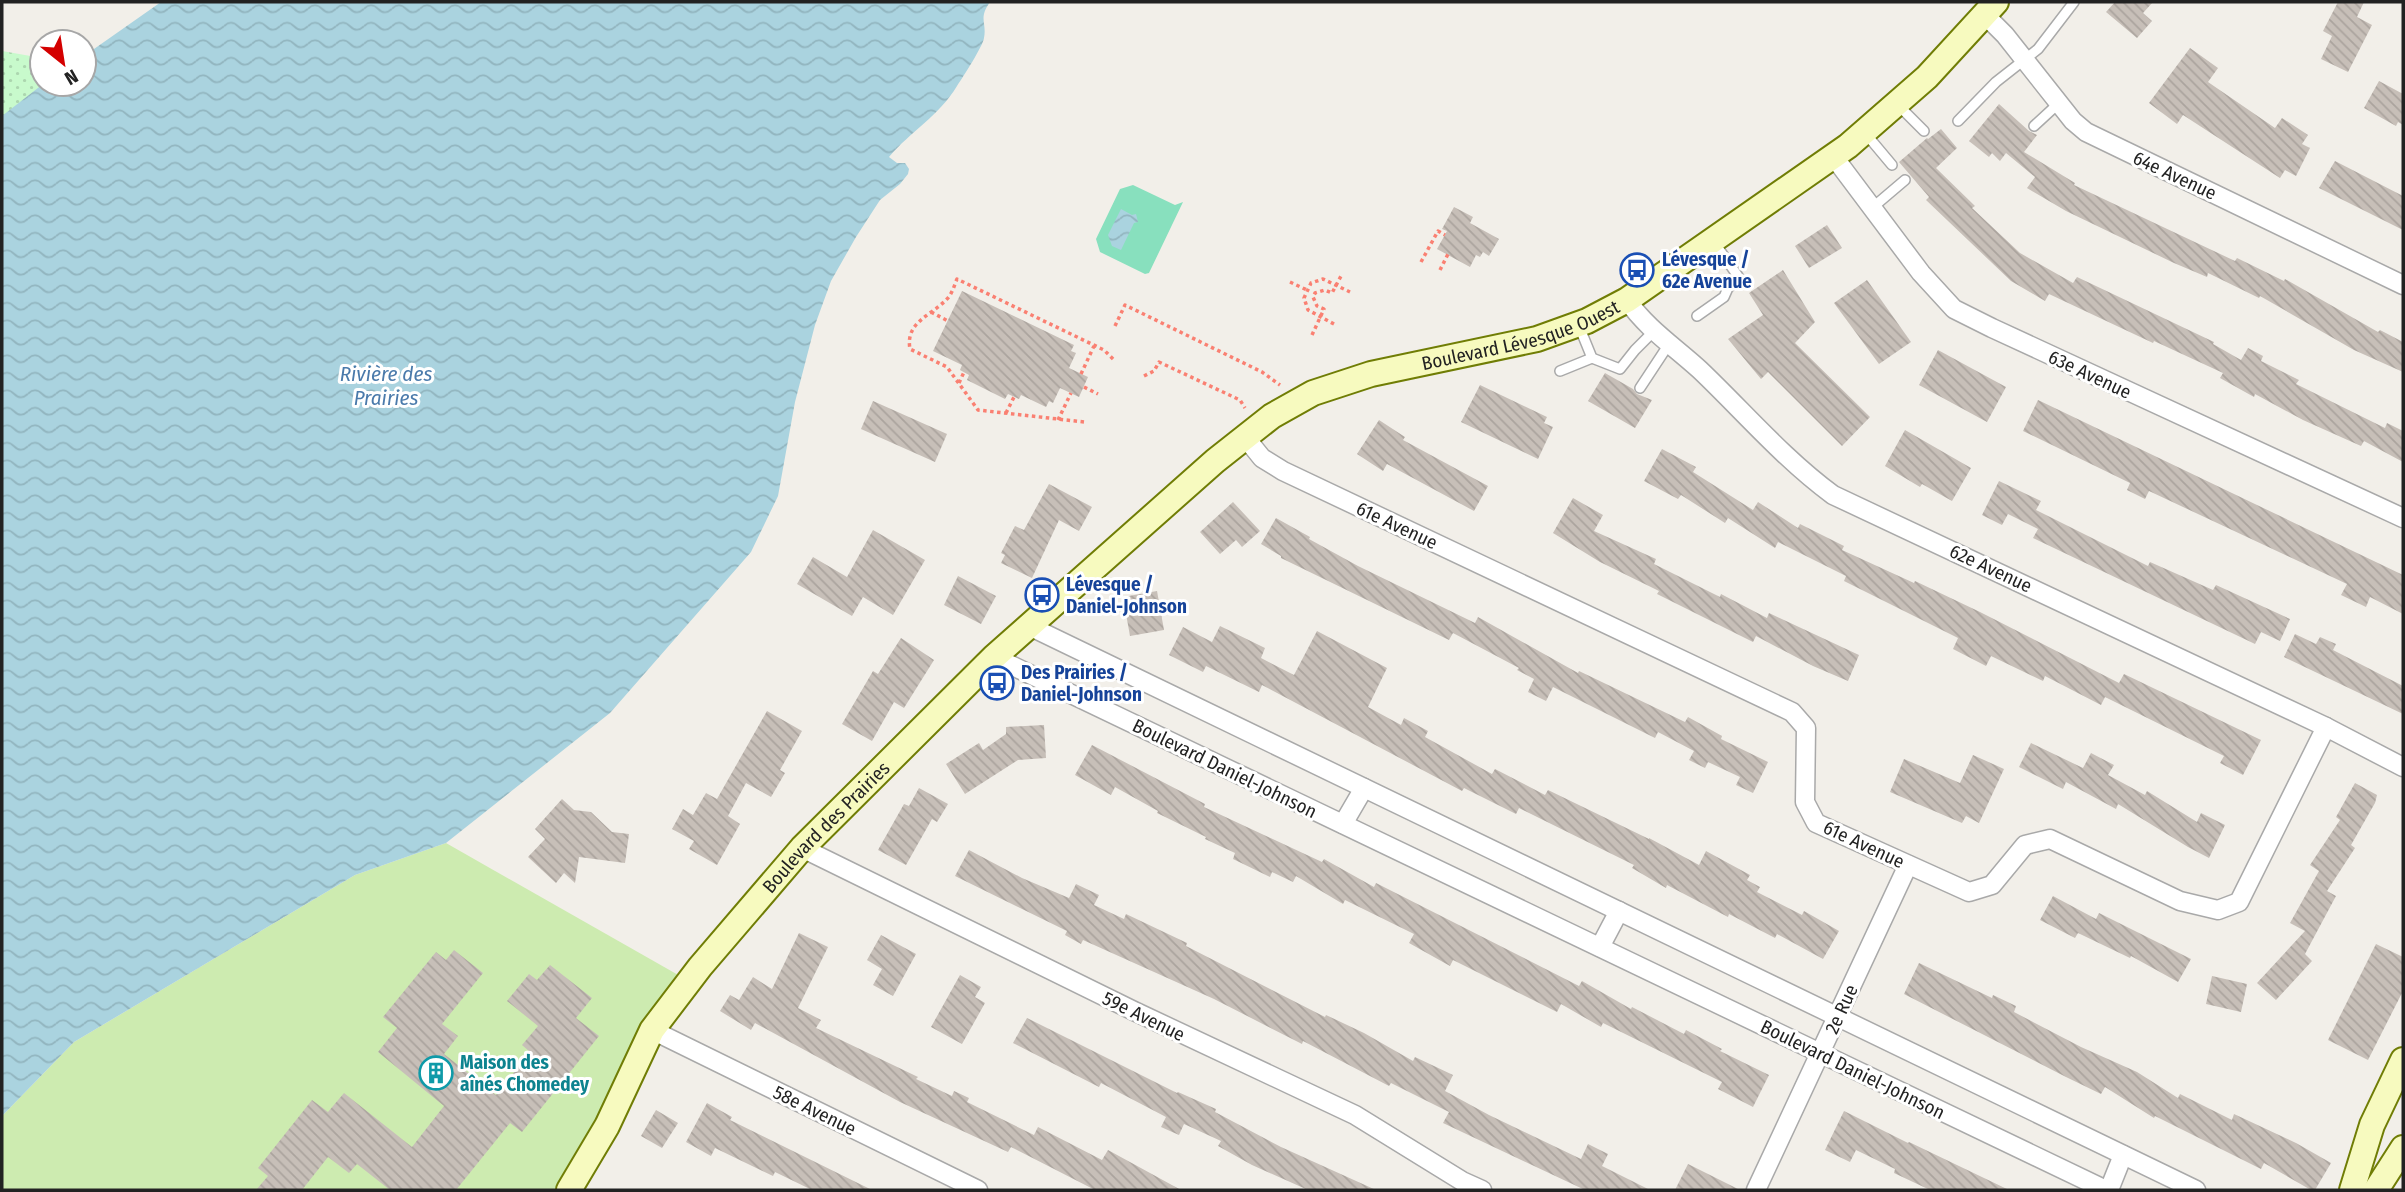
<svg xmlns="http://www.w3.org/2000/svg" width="2405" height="1192" viewBox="0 0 2405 1192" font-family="'Fira Sans Condensed',sans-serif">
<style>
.grass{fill:#cdebb0}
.park{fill:url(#park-dots)}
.pitch{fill:#88e0be}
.water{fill:url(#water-waves)}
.building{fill:url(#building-back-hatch)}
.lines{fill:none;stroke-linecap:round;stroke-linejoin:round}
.lane-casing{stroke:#a9a9a9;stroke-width:12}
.street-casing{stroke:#a9a9a9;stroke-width:21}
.secondary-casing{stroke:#707d05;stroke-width:28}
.path{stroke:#fa8072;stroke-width:3.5;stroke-dasharray:3.5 3.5;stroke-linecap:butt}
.lane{stroke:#fff;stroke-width:9}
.street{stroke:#fff;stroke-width:18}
.secondary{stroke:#f7fabf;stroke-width:24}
.labels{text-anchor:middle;stroke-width:6;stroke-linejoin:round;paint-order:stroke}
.street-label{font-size:19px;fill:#222;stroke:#fff}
.transit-label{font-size:19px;font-weight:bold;fill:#164399;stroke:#fff;text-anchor:start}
.culture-label{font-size:19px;font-weight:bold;fill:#0d838f;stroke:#fff;text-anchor:start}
.water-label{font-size:21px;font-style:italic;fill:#4a7aab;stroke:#fff}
</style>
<defs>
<pattern id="park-dots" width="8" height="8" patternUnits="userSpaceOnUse" patternTransform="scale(1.75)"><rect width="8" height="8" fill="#c8facc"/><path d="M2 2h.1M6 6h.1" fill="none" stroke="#acd6af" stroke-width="1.8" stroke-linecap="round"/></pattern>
<pattern id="water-waves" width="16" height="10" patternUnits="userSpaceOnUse" patternTransform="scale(1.75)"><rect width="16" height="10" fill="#aad3df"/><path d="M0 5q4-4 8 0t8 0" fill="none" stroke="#92b5bf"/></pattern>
<pattern id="building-back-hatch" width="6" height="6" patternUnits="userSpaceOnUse" patternTransform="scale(1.75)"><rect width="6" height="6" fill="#c7bfb8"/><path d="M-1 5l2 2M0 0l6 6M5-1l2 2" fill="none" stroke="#aba49e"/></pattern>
</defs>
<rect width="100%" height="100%" fill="#f2efe9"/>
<path class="grass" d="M446 843 680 976 569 1190H2V1116L74 1042 355 875Z"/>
<path class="park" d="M2 51 42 58V84H54L2 142Z"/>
<path class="pitch" d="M1133 185 1175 205 1183 202 1149 273 1145 274 1100 252 1096 239 1120 189Z"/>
<g class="water">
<path d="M161 2H990C978 19 987 22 984 38 983 46 963 77 957 86 939 116 911 131 889 157L897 163H905L909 169 908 174 900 184 880 200 856 237 831 281 815 325 795 402 778 496 751 552 610 713 446 843 355 875 74 1042 2 1116V116L43 84H84V56Z"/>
<path d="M1121 209 1132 215 1136 214 1138 222 1134 223 1121 250 1112 246 1108 235Z"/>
</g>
<g class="building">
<path d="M2115 2H2153L2143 13 2152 21 2137 38 2106 12Z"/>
<path d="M2338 2H2364L2357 17 2372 25 2348 72 2321 59 2332 36 2323 31Z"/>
<path d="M2190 48 2218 68 2208 82 2275 128 2282 118 2308 135 2302 144 2310 148 2296 176 2285 170 2280 178 2183 115 2177 124 2149 103Z"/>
<path d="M2379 81 2403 94V125L2398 122 2396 126 2364 108Z"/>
<path d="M1999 104 2029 131 2037 135 2024 152 2075 183 2074 185 2235 261 2237 258 2284 281 2285 279 2378 332 2380 330 2403 342V372L2354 350 2260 296 2259 298 2208 273 2207 277 2174 263 2066 211 2027 188 2035 177 2006 153 2000 161 1992 153 1989 157 1969 141Z"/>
<path d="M1941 129 1957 148 1936 168 1975 206 1972 208 2020 253 2073 283 2077 277 2214 342 2213 344 2241 360 2248 348 2263 356 2261 361 2299 380 2296 384 2385 428 2387 423 2403 431V462L2364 441 2361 446 2303 420 2255 394 2254 397 2220 378 2223 373 2154 341 2153 343 2049 294 2045 301 2011 281 1926 200 1929 197 1899 162 1927 138 1928 139Z"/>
<path d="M2335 161 2403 196V230L2319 188Z"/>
<path d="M1454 207 1473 217 1470 223 1499 239 1489 256 1483 252 1480 257 1476 255 1470 267 1437 249 1447 231 1442 229Z"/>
<path d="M1827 225 1842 248 1809 268 1795 246Z"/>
<path d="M1783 270 1815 322 1795 343 1870 417 1842 446 1768 372 1761 379 1728 339 1763 315 1749 293Z"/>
<path d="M1867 280 1911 342 1879 364 1834 303Z"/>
<path d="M962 291 1074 345 1071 351 1076 353 1069 368 1088 377 1079 397 1060 388 1053 403 1049 401 1046 407 1021 395 1019 399 1008 394 1005 399 967 380 969 375 960 370 962 365 933 351Z"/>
<path d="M1938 350 2006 387 1987 422 1919 385Z"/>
<path d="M1605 373 1633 389 1637 394 1652 400 1635 428 1588 401Z"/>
<path d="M1480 385 1547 417 1544 423 1553 427 1538 459 1461 422Z"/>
<path d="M2038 400 2403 575V614L2370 597 2366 607 2341 595 2347 584 2149 491 2145 499 2127 490 2130 483 2023 431Z"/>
<path d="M873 401 947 434 935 462 861 429Z"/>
<path d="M1379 420 1405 437 1403 440 1488 486 1474 511 1387 464 1383 471 1357 454Z"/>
<path d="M1905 430 1971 468 1952 501 1922 484 1920 487 1885 466Z"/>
<path d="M1662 449 1696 467 1693 472 1753 510 1758 502 1798 528 1800 524 1844 546 1842 550 1914 583 1915 581 1980 612 2119 683 2124 674 2261 740 2243 775 2220 763 2224 756 2105 697 2101 705 2045 676 2043 681 1991 656 1986 666 1953 649 1958 638 1844 581 1846 576 1778 542 1775 548 1728 518 1725 523 1681 495 1678 499 1644 481Z"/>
<path d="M1999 481 2041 501 2036 510 2148 566 2150 562 2213 590 2216 585 2290 619 2280 641 2261 632 2255 644 2033 538 2038 529 2008 514 2002 525 1982 515Z"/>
<path d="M1049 484 1092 507 1079 531 1059 520 1032 578 1001 563 1005 555 1001 553 1015 526 1024 530Z"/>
<path d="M1573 498 1603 515 1594 531 1656 559 1654 564 1720 597 1721 594 1767 618 1769 613 1859 655 1848 681 1813 666 1756 636 1753 642 1657 594 1659 591 1600 562 1553 533Z"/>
<path d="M1233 502 1260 531 1242 547 1236 540 1220 554 1200 532Z"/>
<path d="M1276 518 1310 537 1309 539 1358 566 1475 623 1478 617 1578 673 1579 671 1685 722 1688 717 1722 736 1721 739 1768 762 1753 793 1736 785 1740 777 1708 762 1705 768 1689 760 1694 751 1658 732 1655 738 1553 687 1546 701 1528 692 1534 679 1517 670 1519 668 1453 633 1449 640 1281 558V556L1261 544Z"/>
<path d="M873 530 925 560 893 615 863 597 852 616 797 584 813 557 847 577Z"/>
<path d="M958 576 996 596 981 624 944 605Z"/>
<path d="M1157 591 1164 630 1130 636 1123 597Z"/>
<path d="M1220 626 1265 648 1261 658 1294 675 1317 631 1387 668 1368 707 1401 725 1404 718 1428 731 1425 737 1492 774 1495 769 1545 795 1548 790 1649 839V838L1699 865 1706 851 1750 875 1747 880 1760 887 1757 892 1802 915 1804 911 1839 931 1823 959 1777 934 1775 938 1729 914 1728 917 1667 885 1666 888 1632 868 1634 865 1519 808 1516 814 1464 788 1462 791 1262 685 1259 692 1206 666 1203 672 1169 655 1183 627 1212 642Z"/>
<path d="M2295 634 2316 644 2320 637 2336 644 2333 650 2403 686V714L2284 657Z"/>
<path d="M901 638 934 660 904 708 894 702 872 741 842 724 873 671 878 674Z"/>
<path d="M767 711 802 731 780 770 785 773 771 797 746 783 728 816 740 824 717 865 689 849 694 841 672 829 683 809 693 815 706 793 717 799Z"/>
<path d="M1044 725 1046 758 1018 760 965 794 946 764 979 743 983 750 1006 734V727Z"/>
<path d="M2031 743 2083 768 2091 753 2114 765 2108 775 2145 795 2147 791 2197 822 2201 813 2225 825 2209 858 2188 847 2118 804 2116 809 2066 782 2063 789 2019 767Z"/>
<path d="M1092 745 1205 804 1204 807 1322 862 1324 859 1374 887 1376 883 1579 986 1582 981 1631 1009 1632 1007 1684 1034 1686 1030 1722 1049 1720 1051 1769 1075 1753 1107 1718 1089 1722 1082 1603 1023 1601 1027 1561 1004 1557 1012 1453 960 1450 966 1409 943 1414 934 1345 900 1343 904 1296 876 1293 882 1272 872 1270 877 1233 859 1235 853 1205 839 1206 837 1157 813 1158 811 1115 787 1111 795 1075 775Z"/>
<path d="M1973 755 2004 769 1979 823 1966 816 1962 823 1890 792 1904 759 1960 783Z"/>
<path d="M2355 783 2377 795 2375 803 2351 845 2355 848 2327 891 2336 896 2305 954 2312 961 2276 1000 2257 983 2305 931 2290 923 2319 871 2310 865 2340 820 2336 817Z"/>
<path d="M919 788 948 804 937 822 932 819 906 865 878 850 904 804 909 806Z"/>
<path d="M562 799 574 810 591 812 612 832 629 834 625 863 579 857 575 883 564 873 556 883 528 857 545 839 535 829Z"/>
<path d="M969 850 1022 878 1069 898 1076 884 1099 895 1094 905 1124 919 1126 914 1187 943 1186 946 1325 1017 1326 1015 1364 1033 1413 1061 1415 1057 1453 1075 1445 1091 1489 1115 1581 1159 1588 1144 1608 1154 1602 1166 1650 1190H1585L1443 1123 1449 1112 1391 1083 1389 1086 1303 1041 1302 1044 1214 999 1083 940 1081 944 1065 935 1067 931 955 876Z"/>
<path d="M2053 896 2096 919 2099 913 2191 959 2178 982 2131 956 2130 958 2078 933 2075 938 2040 920Z"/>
<path d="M799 933 828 947 798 1008 821 1020 816 1028 918 1077 916 1079 952 1096 954 1091 969 1098 967 1102 1034 1135 1038 1127 1102 1160 1108 1150 1181 1190H1095L1011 1147 1008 1152 900 1102 755 1023 751 1030 720 1011 730 995 739 1000 753 977 772 989Z"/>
<path d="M881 935 916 954 893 996 873 985 882 969 867 960Z"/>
<path d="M2376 944 2403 957V991L2368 1060 2328 1040Z"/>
<path d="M454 950 483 973 442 1024 458 1036 444 1054 496 1095 530 1052 522 1045 538 1026 507 1001 529 974 537 980 550 965 592 998 576 1018 599 1036 522 1132 510 1123 456 1190H390L357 1164 349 1173 328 1157 302 1190H256L268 1176 258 1168 312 1100 328 1112 344 1093 412 1147 444 1106 378 1052 397 1028 383 1017 436 952 446 960Z"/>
<path d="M1919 963 1992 998 1993 995 2016 1006 2014 1012 2081 1047 2137 1072 2178 1098 2180 1094 2232 1120 2234 1114 2296 1143 2331 1163 2315 1190H2311L2264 1163 2261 1169 2155 1116 2154 1118 2105 1087 2101 1094 2066 1077 1904 994Z"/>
<path d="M960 975 981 987 975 997 985 1003 962 1044 931 1027Z"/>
<path d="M2212 976 2247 984 2241 1012 2206 1004Z"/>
<path d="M1027 1018 1177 1093 1178 1092 1216 1109 1215 1112 1281 1147 1376 1190H1308L1252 1165 1218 1146 1221 1141 1184 1124 1179 1135 1161 1127 1166 1117 1101 1083 1099 1087 1013 1043Z"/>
<path d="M707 1103 732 1117 730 1120 872 1190H812L775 1172 773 1176 715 1148 711 1156 686 1142Z"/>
<path d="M656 1110 678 1123 662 1148 641 1136Z"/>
<path d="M1844 1111 1908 1143 1909 1142 2009 1190H1930L1894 1173 1895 1169 1856 1150 1850 1162 1825 1150Z"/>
<path d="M1688 1164 1740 1190H1675Z"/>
</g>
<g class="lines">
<defs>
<g id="lane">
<path d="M1898 105 1924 131"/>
<path d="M1958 121 1996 82 2038 49 2074 2"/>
<path d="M2034 126 2059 103"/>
<path d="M1866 134 1892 165"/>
<path d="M1872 208 1905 180"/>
<path d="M1697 316 1724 297 1728 288 1740 279 1714 242"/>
<path d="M1579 326 1592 358 1620 369 1635 350 1654 331"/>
<path d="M1560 371 1592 358"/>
<path d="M1640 388 1669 344"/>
</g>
<g id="street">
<path d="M1985 15 2005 35 2073 121 2086 132 2403 285"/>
<path d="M1834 157 1921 273 1954 309 1992 328 2403 518"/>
<path d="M1627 300C1647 329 1675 347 1700 370 1744 412 1784 459 1833 495L2326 727 2403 767"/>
<path d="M1245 437 1262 458 1283 471 1792 712 1806 728 1805 802 1816 823 1969 892 1992 885 2025 845 2050 839 2180 901 2218 910 2239 902 2326 727"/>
<path d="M1029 626 2196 1190"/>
<path d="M994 657 2106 1190"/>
<path d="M1343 824 1364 788"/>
<path d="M802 848 1134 1011 1355 1115 1462 1181 1482 1190"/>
<path d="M1600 947 1619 911"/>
<path d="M652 1030 978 1190"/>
<path d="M1756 1190 1908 865"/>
<path d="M2109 1190 2123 1155"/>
</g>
<g id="secondary">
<path id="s1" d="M569 1190 607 1126 652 1030 700 967 802 848 994 657 1215 461 1272 416 1313 393 1371 374 1537 339 1587 321 1627 300 1848 146 1927 77 1996 2"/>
<path d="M2352 1190 2372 1125 2403 1060"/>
<path d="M2376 1190 2403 1148"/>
</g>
</defs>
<use href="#lane" class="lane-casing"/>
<use href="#street" class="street-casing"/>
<use href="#secondary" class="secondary-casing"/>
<g class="path">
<path d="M1421 262 1438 231 1445 235"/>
<path d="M1440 270 1448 254"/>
<path d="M1290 282 1307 290"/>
<path d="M931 312 948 321"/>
<path d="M1334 324 1308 310 1304 298 1311 283 1323 279 1350 292"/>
<path d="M1115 326 1125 305 1262 372 1280 385"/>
<path d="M1312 335 1324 309 1317 306 1313 297 1315 293 1325 290 1332 293 1341 276"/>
<path d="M1081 374 1094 346"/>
<path d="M1144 376 1154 371 1159 362 1240 400 1245 408"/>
<path d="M959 383 964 372"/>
<path d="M1084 387 1098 394"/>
<path d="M1006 413 1014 397"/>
<path d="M1058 420 1071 393"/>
<path d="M1084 422 978 410 947 367 910 349C905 322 931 316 947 299 952 294 954 286 957 279L1104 350 1115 361"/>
</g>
<use href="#lane" class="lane"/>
<use href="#street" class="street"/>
<use href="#secondary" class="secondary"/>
</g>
<defs>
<symbol id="bus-ring" viewBox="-11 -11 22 22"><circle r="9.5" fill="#fff" stroke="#1a4fb4" stroke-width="1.5"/><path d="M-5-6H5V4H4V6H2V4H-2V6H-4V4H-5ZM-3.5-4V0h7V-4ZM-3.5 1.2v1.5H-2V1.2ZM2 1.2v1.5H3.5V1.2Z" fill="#1a4fb4"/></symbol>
<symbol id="building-ring" viewBox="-11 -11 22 22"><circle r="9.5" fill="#fff" stroke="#0f9aa8" stroke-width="1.5"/><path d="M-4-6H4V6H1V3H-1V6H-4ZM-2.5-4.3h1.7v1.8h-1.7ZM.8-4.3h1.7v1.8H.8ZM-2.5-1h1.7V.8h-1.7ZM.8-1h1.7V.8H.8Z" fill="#0f9aa8"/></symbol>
</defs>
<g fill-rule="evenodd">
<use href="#bus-ring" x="1618" y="251" width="38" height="38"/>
<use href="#bus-ring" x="1023" y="576" width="38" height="38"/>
<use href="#bus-ring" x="978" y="664" width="38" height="38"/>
<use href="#building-ring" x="417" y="1054" width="38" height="38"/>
</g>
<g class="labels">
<g class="street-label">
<text transform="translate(2175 175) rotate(25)" y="7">64e Avenue</text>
<text dy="7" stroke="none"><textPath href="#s1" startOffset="1318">Boulevard Lévesque Ouest</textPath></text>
<text transform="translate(2090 374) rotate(25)" y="7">63e Avenue</text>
<text transform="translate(1397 525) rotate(25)" y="7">61e Avenue</text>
<text transform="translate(1991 568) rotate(25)" y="7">62e Avenue</text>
<text transform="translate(1225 768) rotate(26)" y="7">Boulevard Daniel-Johnson</text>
<text dy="7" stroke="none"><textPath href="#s1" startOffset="448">Boulevard des Prairies</textPath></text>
<text transform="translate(1864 844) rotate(25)" y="7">61e Avenue</text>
<text transform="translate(1841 1009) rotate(-65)" y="7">2e Rue</text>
<text transform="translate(1144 1016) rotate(26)" y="7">59e Avenue</text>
<text transform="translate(1853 1069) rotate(26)" y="7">Boulevard Daniel-Johnson</text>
<text transform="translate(815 1110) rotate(26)" y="7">58e Avenue</text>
</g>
<g class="transit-label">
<text x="1662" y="266">Lévesque /<tspan x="1662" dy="22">62e Avenue</tspan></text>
<text x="1066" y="591">Lévesque /<tspan x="1066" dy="22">Daniel-Johnson</tspan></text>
<text x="1021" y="679">Des Prairies /<tspan x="1021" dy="22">Daniel-Johnson</tspan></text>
</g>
<g class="culture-label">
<text x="460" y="1069">Maison des<tspan x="460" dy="22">aînés Chomedey</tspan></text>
</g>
<g class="water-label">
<text x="386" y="381">Rivière des<tspan x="386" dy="24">Prairies</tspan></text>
</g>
</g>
<rect width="2405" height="1192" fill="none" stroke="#222222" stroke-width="7"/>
<g transform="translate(63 63) rotate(150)"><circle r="33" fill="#ffffff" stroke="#a7a7a7" stroke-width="2"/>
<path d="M0-5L12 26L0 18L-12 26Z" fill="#d40000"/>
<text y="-10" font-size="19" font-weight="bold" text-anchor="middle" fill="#222222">N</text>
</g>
</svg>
